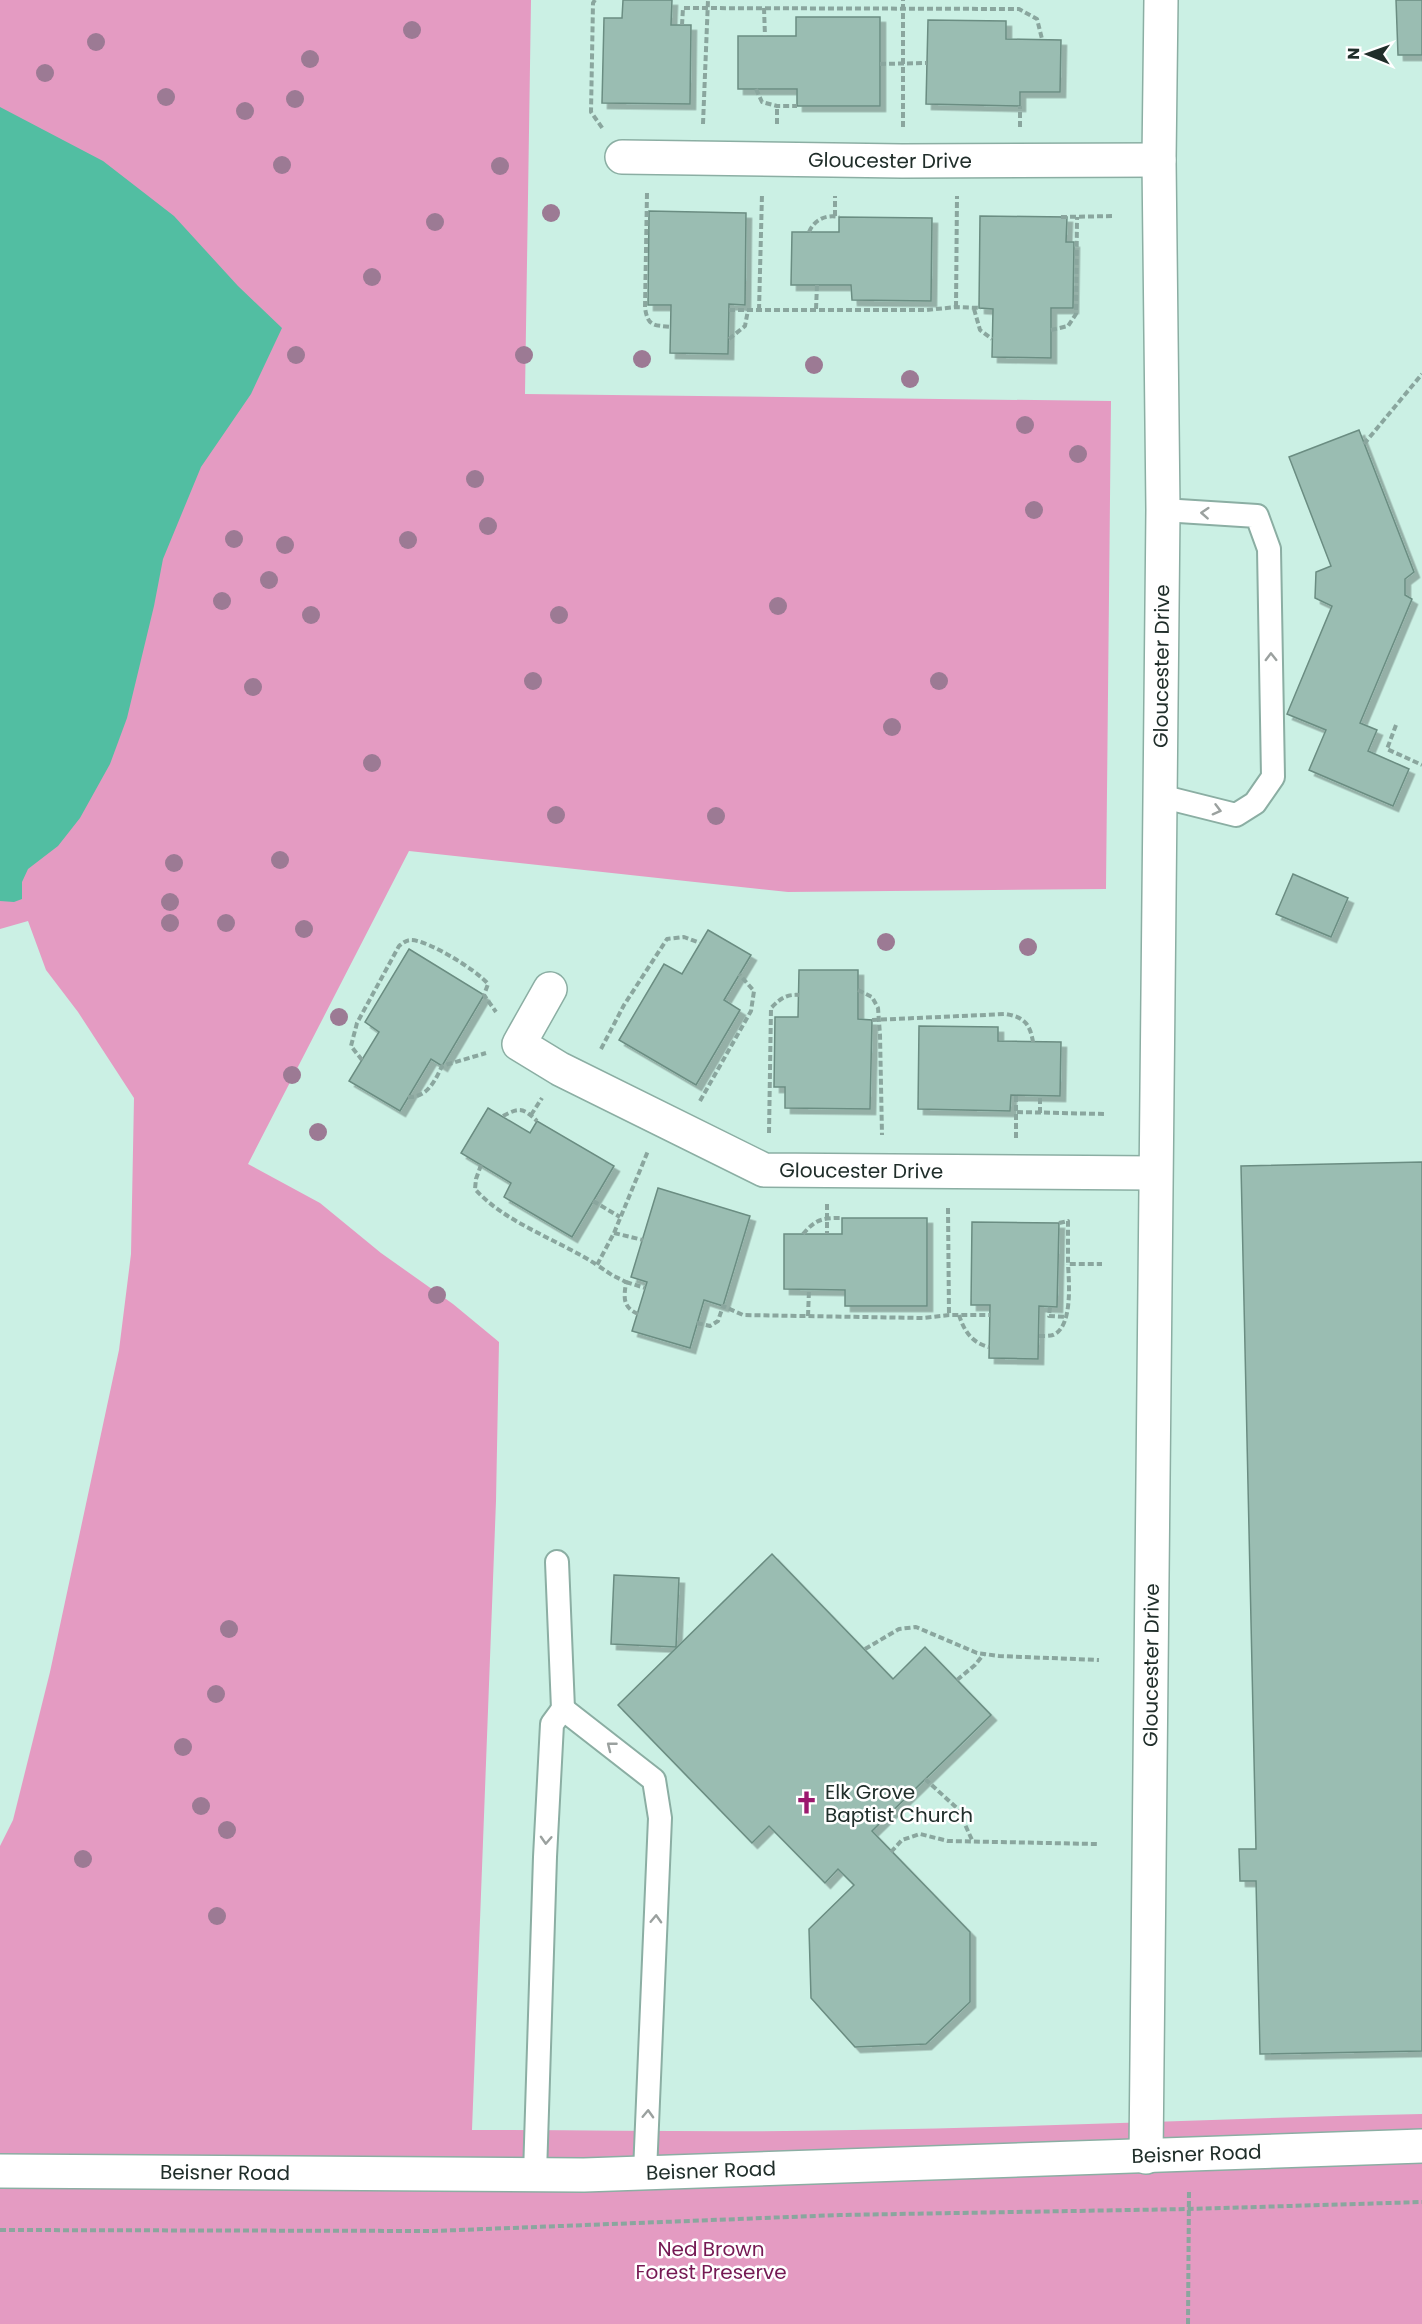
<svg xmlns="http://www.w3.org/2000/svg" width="1422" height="2324" viewBox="0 0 1422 2324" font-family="Poppins,sans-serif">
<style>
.green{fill:#e49bc2}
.water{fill:#52bea2}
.building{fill:#9abdb2;stroke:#6b8d82;stroke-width:1.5;filter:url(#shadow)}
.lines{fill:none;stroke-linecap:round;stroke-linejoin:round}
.service-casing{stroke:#8baea3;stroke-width:26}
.minor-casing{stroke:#8baea3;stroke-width:36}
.path{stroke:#8aa69e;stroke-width:4;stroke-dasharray:6 3;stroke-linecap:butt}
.service{stroke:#fff;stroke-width:22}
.minor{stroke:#fff;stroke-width:33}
.tree{fill:#9c7a94}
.oneway{stroke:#9ba19f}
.labels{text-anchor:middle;stroke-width:5;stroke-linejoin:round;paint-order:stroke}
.street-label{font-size:20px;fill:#202e2a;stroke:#fff}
.poi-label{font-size:20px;fill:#202e2a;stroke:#fff;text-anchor:start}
.park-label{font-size:20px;fill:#751953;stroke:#fff}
</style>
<defs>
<filter id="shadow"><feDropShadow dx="5.5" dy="5.5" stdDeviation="0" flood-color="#0004"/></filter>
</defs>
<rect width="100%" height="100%" fill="#cbf0e4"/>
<path class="green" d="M0 0H531L525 394 1111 401 1106 889 788 892 409 851 248 1164 320 1203 381 1253 453 1304 499 1342 496 1501 472 2130C599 2130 727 2133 854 2130 1043 2127 1233 2118 1422 2114V2324H0V1846L13 1820 50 1672 119 1350 131 1254 134 1098 78 1012 46 970 28 921 0 929Z"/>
<path class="water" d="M0 107 103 161 174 216 238 286 282 328 251 394 201 467 163 559 154 606 127 718 110 764 80 818 58 846 28 869 22 882V899L14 902 0 901Z"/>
<g class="building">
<path d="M623 0H672L671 25H691L690 104 602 103 604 18H622Z"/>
<path d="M1396 0H1422V55H1398Z"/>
<path d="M796 17H880V106H797V89H738V36H796Z"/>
<path d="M928 20 1006 21V39L1061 40 1060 92H1020V106L926 104Z"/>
<path d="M649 211 746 213 745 305 729 304 728 354 670 353 671 305H648Z"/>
<path d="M980 216 1067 217 1066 242H1074L1073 308H1051V358L992 357 993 309 979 308Z"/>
<path d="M839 217 932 218 931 301 852 300 851 285H791L792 232H839Z"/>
<path d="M1359 430 1414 572 1405 579V595L1412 599 1360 723 1377 730 1368 751 1409 769 1393 806 1309 770 1326 730 1287 714 1332 606 1315 598 1316 572 1331 566 1289 457Z"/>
<path d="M1293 874 1348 898 1331 937 1276 914Z"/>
<path d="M708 930 751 955 724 1000 740 1010 696 1085 619 1040 664 964 682 974Z"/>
<path d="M409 949 484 995 442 1066 431 1059 400 1111 349 1081 379 1032 365 1022Z"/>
<path d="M799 970H858V1019L872 1020 870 1109 785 1108V1087H774L775 1017H798Z"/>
<path d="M919 1026 998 1027V1041L1061 1042 1060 1096 1011 1095 1010 1111 918 1109Z"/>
<path d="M488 1108 530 1133 537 1121 614 1166 572 1237 504 1197 511 1183 461 1153Z"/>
<path d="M1422 1162V2051L1260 2054 1256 1881H1240L1239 1849H1256L1241 1166Z"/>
<path d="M658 1188 750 1216 723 1306 704 1300 690 1348 632 1331 647 1282 631 1277Z"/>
<path d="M842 1218H927V1306H845V1290L784 1289V1234H842Z"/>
<path d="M972 1222 1059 1223 1057 1307 1039 1306 1038 1359 989 1358 990 1305H971Z"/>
<path d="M772 1554 893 1679 925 1647 991 1715 872 1831 970 1932V2002L926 2044 855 2047 811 1998 809 1929 854 1885 838 1869 825 1883 769 1826 752 1843 618 1705Z"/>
<path d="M614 1575 679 1578 676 1647 611 1644Z"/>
</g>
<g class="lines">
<defs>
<g id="service">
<path d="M1160 796 1236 815 1255 803 1273 777 1269 549 1257 516 1163 510"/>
<path d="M557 1562 563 1709"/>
<path d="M535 2174 545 1857 552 1724 563 1709 654 1780 660 1818 645 2172"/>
</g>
<g id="minor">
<path id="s1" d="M622 157 902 161 1159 160"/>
<path id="s2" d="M550 989 519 1044 560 1069 764 1170 1155 1173"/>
<path id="s3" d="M1146 2157 1163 510 1159 160 1161 0"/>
<path id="s4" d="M0 2171 584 2175 1422 2146"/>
</g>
</defs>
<use href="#service" class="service-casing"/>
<use href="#minor" class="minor-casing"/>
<g class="path">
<path d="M595 0 593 3 591 112 603 129"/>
<path d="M764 8 765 36"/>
<path d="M682 25 683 8 1019 9 1037 19 1042 39"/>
<path d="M880 64 927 63"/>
<path d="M756 89 762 102 777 106H797"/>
<path d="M703 124 708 0"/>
<path d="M777 124V106"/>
<path d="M903 127V0"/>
<path d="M1020 127V106"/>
<path d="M647 193 645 308C648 327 654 325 671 327"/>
<path d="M835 216V196"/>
<path d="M1061 217 1114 216"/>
<path d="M809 232C814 220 826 214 839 217"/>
<path d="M956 307 957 196"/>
<path d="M816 309 817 285"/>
<path d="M974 309 980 330 992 339"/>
<path d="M729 310H927L956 307 981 308"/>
<path d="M759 310 762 194"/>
<path d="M1051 330 1068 326 1076 314 1077 217"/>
<path d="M729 339 745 326 748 310"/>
<path d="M1364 444 1422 374"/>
<path d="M1396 725 1387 749 1422 765"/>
<path d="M858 990 872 997 878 1008 880 1035 882 1135"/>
<path d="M872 1020 1006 1014C1024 1017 1030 1024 1033 1042"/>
<path d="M601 1049 624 1005 667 939 684 937 700 943"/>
<path d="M362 1060 351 1046 357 1023 399 946C403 943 406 940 411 940 428 940 478 971 488 984L484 995 496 1012"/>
<path d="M408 1097C427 1098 435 1081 442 1066L486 1053"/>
<path d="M700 1101 751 1011 754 991 739 974"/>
<path d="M1017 1112 1104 1114"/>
<path d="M1040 1113V1096"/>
<path d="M531 1115 542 1098"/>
<path d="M503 1116C520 1107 523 1108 537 1121"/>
<path d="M769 1133 771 1008C780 999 786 994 799 995"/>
<path d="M1016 1138V1095"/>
<path d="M481 1165 476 1179 475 1189C505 1223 559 1240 597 1265"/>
<path d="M593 1201 620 1217"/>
<path d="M827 1204V1234"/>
<path d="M948 1208 949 1315"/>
<path d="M1059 1223 1068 1221V1264H1102"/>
<path d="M614 1233 643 1240"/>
<path d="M803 1234C816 1219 822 1218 842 1218"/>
<path d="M626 1282 645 1288"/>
<path d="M1050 1307 1049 1316 1067 1317"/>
<path d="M638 1314C622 1307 624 1297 626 1282L612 1275 597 1265 614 1233 648 1151"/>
<path d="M959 1315C964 1331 972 1343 989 1347"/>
<path d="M808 1316 809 1290"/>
<path d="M697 1323 710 1326 718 1321 723 1306 743 1315 923 1318 949 1315H990"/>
<path d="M1039 1336C1043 1336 1049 1336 1053 1335 1073 1327 1069 1282 1068 1264"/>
<path d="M865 1649 899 1629 916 1627 977 1653 999 1656 1099 1660"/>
<path d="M957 1680 975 1665 984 1654"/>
<path d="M925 1779 958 1809 972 1840"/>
<path d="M891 1852 902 1840 920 1834 948 1841 1097 1844"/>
<path d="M0 2230 434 2231 840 2215 1189 2209 1422 2202"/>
<path d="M1188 2324 1189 2189"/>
</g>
<use href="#service" class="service"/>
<use href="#minor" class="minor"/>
</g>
<g class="tree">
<circle cx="412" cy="30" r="9"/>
<circle cx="96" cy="42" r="9"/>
<circle cx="310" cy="59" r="9"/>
<circle cx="45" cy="73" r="9"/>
<circle cx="166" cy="97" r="9"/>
<circle cx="295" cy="99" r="9"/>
<circle cx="245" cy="111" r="9"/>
<circle cx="282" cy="165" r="9"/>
<circle cx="500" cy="166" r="9"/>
<circle cx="551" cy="213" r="9"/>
<circle cx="435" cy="222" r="9"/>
<circle cx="372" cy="277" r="9"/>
<circle cx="296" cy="355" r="9"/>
<circle cx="524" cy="355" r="9"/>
<circle cx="642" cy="359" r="9"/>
<circle cx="814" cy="365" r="9"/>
<circle cx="910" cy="379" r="9"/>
<circle cx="1025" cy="425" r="9"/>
<circle cx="1078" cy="454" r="9"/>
<circle cx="475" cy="479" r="9"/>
<circle cx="1034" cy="510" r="9"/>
<circle cx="488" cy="526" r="9"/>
<circle cx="234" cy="539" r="9"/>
<circle cx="408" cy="540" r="9"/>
<circle cx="285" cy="545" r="9"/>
<circle cx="269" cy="580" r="9"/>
<circle cx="222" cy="601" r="9"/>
<circle cx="778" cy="606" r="9"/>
<circle cx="311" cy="615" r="9"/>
<circle cx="559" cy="615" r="9"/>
<circle cx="533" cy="681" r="9"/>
<circle cx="939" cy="681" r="9"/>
<circle cx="253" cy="687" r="9"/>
<circle cx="892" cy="727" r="9"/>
<circle cx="372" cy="763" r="9"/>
<circle cx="556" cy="815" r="9"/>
<circle cx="716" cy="816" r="9"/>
<circle cx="280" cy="860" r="9"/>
<circle cx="174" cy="863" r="9"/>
<circle cx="170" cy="902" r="9"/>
<circle cx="170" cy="923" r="9"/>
<circle cx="226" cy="923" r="9"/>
<circle cx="304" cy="929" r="9"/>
<circle cx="886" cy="942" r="9"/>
<circle cx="1028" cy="947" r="9"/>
<circle cx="339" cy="1017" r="9"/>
<circle cx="292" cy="1075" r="9"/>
<circle cx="318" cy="1132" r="9"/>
<circle cx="437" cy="1295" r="9"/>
<circle cx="229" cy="1629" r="9"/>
<circle cx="216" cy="1694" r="9"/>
<circle cx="183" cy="1747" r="9"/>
<circle cx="201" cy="1806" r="9"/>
<circle cx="227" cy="1830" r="9"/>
<circle cx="83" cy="1859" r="9"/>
<circle cx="217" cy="1916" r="9"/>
</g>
<defs><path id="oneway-chevron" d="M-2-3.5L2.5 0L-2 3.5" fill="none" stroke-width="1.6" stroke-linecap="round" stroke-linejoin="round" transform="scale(1.5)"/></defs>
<g class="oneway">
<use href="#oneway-chevron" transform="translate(1205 513) rotate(-176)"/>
<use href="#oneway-chevron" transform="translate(1271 657) rotate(-91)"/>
<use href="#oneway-chevron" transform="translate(1217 810) rotate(15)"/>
<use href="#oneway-chevron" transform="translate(611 1746) rotate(-142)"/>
<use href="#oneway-chevron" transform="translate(546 1840) rotate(93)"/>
<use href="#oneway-chevron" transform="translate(656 1919) rotate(-88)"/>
<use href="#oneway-chevron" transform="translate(648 2114) rotate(-88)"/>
</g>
<defs>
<symbol id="church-bare" viewBox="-9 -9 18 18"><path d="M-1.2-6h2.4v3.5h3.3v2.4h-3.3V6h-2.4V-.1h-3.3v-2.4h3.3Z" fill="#9b196e" stroke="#fff" stroke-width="2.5" paint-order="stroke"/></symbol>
</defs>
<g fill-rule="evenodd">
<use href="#church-bare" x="790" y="1786" width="33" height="33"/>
</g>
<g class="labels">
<g class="street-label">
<text dy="7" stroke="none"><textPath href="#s1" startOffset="268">Gloucester Drive</textPath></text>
<text dy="7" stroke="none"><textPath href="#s3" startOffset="1491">Gloucester Drive</textPath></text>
<text dy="7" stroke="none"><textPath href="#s2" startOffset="436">Gloucester Drive</textPath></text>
<text dy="7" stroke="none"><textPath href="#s3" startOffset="492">Gloucester Drive</textPath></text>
<text dy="7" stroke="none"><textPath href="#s4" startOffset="1197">Beisner Road</textPath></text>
<text dy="7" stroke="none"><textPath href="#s4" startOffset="711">Beisner Road</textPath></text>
<text dy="7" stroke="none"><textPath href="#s4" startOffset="225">Beisner Road</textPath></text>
</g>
<g class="poi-label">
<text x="825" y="1799">Elk Grove<tspan x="825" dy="23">Baptist Church</tspan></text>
</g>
<g class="park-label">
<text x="711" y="2256">Ned Brown<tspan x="711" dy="23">Forest Preserve</tspan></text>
</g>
</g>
<g transform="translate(1368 54) rotate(271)" stroke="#ffffff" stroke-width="4.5" paint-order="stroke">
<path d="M0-4.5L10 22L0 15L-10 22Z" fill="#202e2a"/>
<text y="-9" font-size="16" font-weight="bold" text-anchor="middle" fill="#202e2a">N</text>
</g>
</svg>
